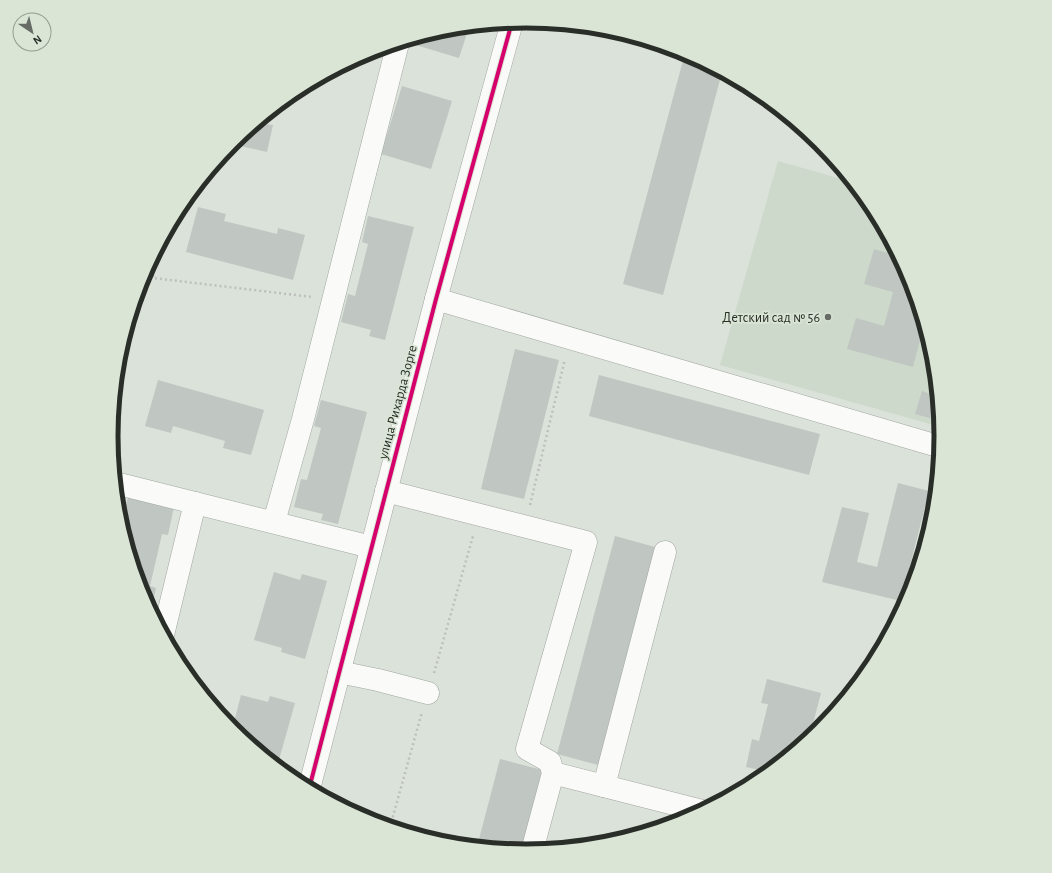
<svg xmlns="http://www.w3.org/2000/svg" width="1052" height="873" viewBox="0 0 1052 873" font-family="'Alegreya Sans',sans-serif">
<style>
.built{fill:#cdd9ca}
.building{fill:#c0c6c1}
.lines{fill:none;stroke-linecap:round;stroke-linejoin:round}
.minor-casing{stroke:#a1a6a0;stroke-width:23}
.path{stroke:#bdbfbc;stroke-width:2.5;stroke-dasharray:2 3;stroke-linecap:butt}
.minor{stroke:#fafbf9;stroke-width:22}
.cycleway-casing{stroke:#dae5d6;stroke-width:6}
.cycleway{stroke:#d6006c;stroke-width:4}
.poi-dot{fill:#676d66;stroke:#dae5d6;stroke-width:1.5}
.labels{text-anchor:middle;stroke-width:3.5;stroke-linejoin:round;paint-order:stroke}
.poi-label{font-size:14px;fill:#292e28;stroke:#dae5d6;text-anchor:end}
.street-label{font-size:14px;fill:#292e28;stroke:#dae5d6}
.rim{fill:none;stroke:#292e28;stroke-width:5}
</style>
<rect width="100%" height="100%" fill="#dbe2da"/>
<path class="built" d="M778 161 852 182 872 206 910 278 934 356 941 427 720 365Z"/>
<g class="building">
<path d="M469 27 459 58 409 43 410 40 445 29Z"/>
<path d="M685 53 722 72 663 295 623 284Z"/>
<path d="M402 86 452 101 431 169 381 154Z"/>
<path d="M269 113 266 124 273 125 267 152 231 144Z"/>
<path d="M198 207 226 214 224 221 277 234 278 228 305 235 293 280 186 252Z"/>
<path d="M368 216 414 227 385 340 369 336 371 330 341 322 348 294 355 296 368 244 362 242Z"/>
<path d="M874 249 898 256 910 278 924 325 913 367 847 349 856 318 884 326 893 292 864 284Z"/>
<path d="M515 349 559 360 524 499 481 489Z"/>
<path d="M599 375 820 434 809 475 589 416Z"/>
<path d="M158 380 264 410 251 455 223 448 225 441 173 426 171 433 145 426Z"/>
<path d="M936 385 940 421 915 414 922 391 933 395Z"/>
<path d="M321 400 367 412 338 524 321 520 323 514 294 507 301 479 307 480 321 428 314 426Z"/>
<path d="M898 483 929 491 901 601 822 582 842 507 869 513 857 562 877 567Z"/>
<path d="M128 497 174 507 168 535 162 534 150 586 156 588 151 612 142 595 121 527Z"/>
<path d="M615 536 655 547 598 765 557 754Z"/>
<path d="M274 572 300 580 302 574 327 581 305 659 281 652 282 648 254 640Z"/>
<path d="M767 679 821 693 809 739 768 772 746 767 752 739 759 741 768 704 761 703Z"/>
<path d="M241 695 268 702 270 696 295 703 277 767 232 730Z"/>
<path d="M500 759 542 770 521 852 477 847Z"/>
</g>
<g class="lines">
<defs>
<g id="minor">
<path d="M436 299 941 447"/>
<path d="M115 483 371 547"/>
<path d="M386 491 586 542 527 749 550 762 553 773 532 851"/>
<path d="M274 522 303 419 398 43"/>
<path d="M163 635 195 503"/>
<path d="M339 672 378 680 428 693"/>
<path d="M553 773 702 811"/>
<path d="M604 786 665 552"/>
<path d="M309 789 436 299 512 22"/>
</g>
</defs>
<use href="#minor" class="minor-casing"/>
<g class="path">
<path d="M154 255 153 278 312 297"/>
<path d="M530 505 565 359"/>
<path d="M434 673 473 536"/>
<path d="M390 827 422 712"/>
</g>
<use href="#minor" class="minor"/>
<defs>
<path id="cycleway" d="M309 789 436 299 512 22"/>
</defs>
<use href="#cycleway" class="cycleway-casing"/>
<use href="#cycleway" class="cycleway"/>
</g>
<circle class="poi-dot" cx="828" cy="317" r="4"/>
<g class="labels">
<g class="poi-label">
<text x="820" y="322">Детский сад № 56</text>
</g>
<g class="street-label">
<text transform="translate(397 402) rotate(-75)" y="5">улица Рихарда Зорге</text>
</g>
</g>
<path d="M0 0H1052V873H0ZM118 436a408 408 0 1 1 816 0a408 408 0 1 1-816 0Z" fill="#dae5d6" fill-rule="evenodd"/>
<path class="rim" d="M118 436a408 408 0 1 1 816 0a408 408 0 1 1-816 0Z"/>
<g transform="translate(32 32) rotate(145)"><circle r="19" fill="#dae5d6" stroke="#939c90"/>
<path d="M0-3L7 15L0 10L-7 15Z" fill="#676d66"/>
<text y="-6" font-size="11" font-weight="bold" text-anchor="middle" fill="#292e28">N</text>
</g>
</svg>
